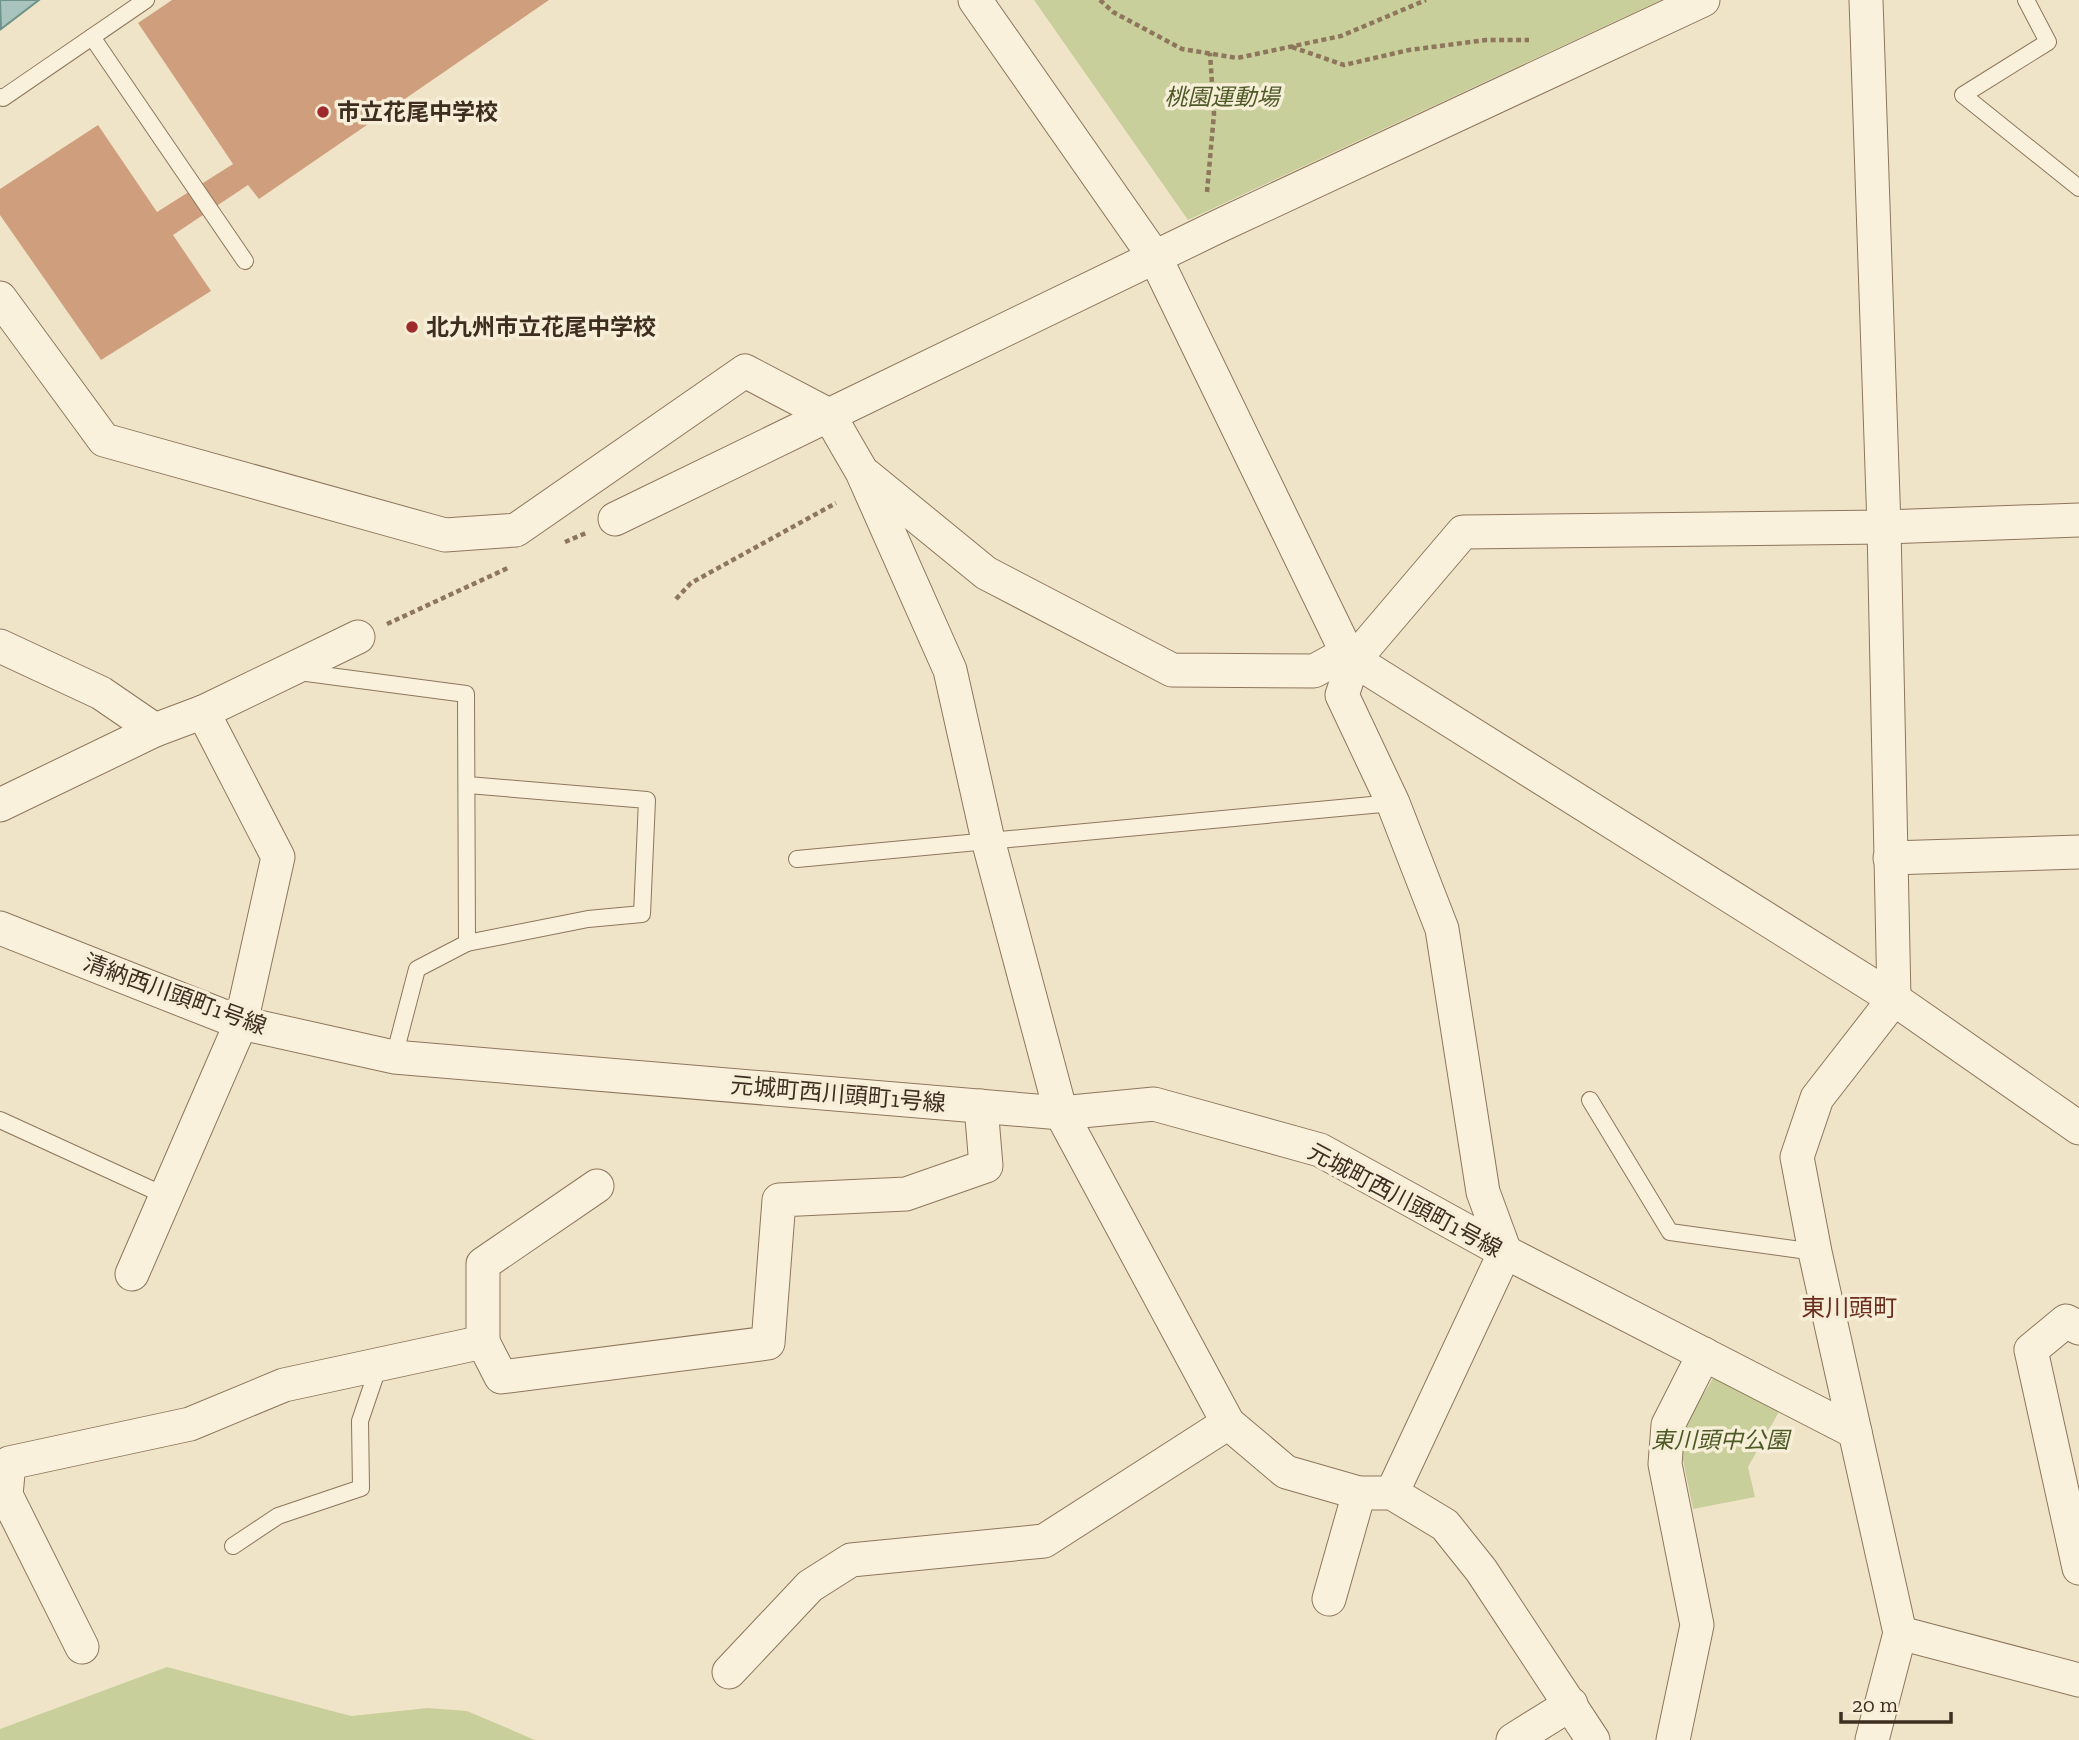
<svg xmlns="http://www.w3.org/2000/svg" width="2079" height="1740" viewBox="0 0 2079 1740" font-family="'Zilla Slab','Noto Sans JP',serif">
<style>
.green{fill:#c9cf9b}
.water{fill:#a9c4bc;stroke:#6f938a;stroke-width:2}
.building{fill:#cf9f7d}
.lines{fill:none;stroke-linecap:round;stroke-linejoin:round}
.lane-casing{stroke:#8d765c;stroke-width:18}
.street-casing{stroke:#8d765c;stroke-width:35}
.path{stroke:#8d765c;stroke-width:4.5;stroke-dasharray:5 3.5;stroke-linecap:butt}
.lane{stroke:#faf1dc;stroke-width:16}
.street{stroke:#faf1dc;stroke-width:33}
.poi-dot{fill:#9e2a2b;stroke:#f7eed8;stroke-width:2.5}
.labels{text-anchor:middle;stroke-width:7;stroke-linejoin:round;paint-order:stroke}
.park-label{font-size:23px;font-style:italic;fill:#4d5a26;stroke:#f7eed8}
.poi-label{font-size:23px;font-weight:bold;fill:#3d2e20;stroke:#f7eed8;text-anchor:start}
.street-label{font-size:23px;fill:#3d2e20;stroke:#f7eed8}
.neighbourhood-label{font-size:24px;fill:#6b2e1e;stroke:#f7eed8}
</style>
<rect width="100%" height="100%" fill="#f0e4c8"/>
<g class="green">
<path d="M1034 0H1661L1188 220Z"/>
<path d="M1714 1377 1780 1410 1748 1467 1755 1497 1693 1509 1678 1435Z"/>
<path d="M167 1667 351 1716 428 1708 467 1711 535 1740H0V1729Z"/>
</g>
<path class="water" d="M0 0H39L1 29Z"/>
<path class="building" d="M172 0H549L259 199 248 185 173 235 211 291 101 360 0 215V189L98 125 157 212 233 164 138 23Z"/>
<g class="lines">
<defs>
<g id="lane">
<path d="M2026 0 2048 42 1963 95 2079 188"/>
<path d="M92 37 245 261"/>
<path d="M0 97 3 98 146 0"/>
<path d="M299 672 466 694 467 943 417 969 394 1057"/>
<path d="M797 859 1393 803"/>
<path d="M467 943 588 919 642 914 647 800 468 785"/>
<path d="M1590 1100 1670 1232 1815 1252"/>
<path d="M0 1120 166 1196"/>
<path d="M233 1546 278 1516 361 1488 360 1421 379 1365"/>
</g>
<g id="street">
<path d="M975 0 1156 259 1347 653 1354 660 1894 999 2079 1128"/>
<path d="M0 298 104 440 445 535 516 530 745 371 829 415 1219 226 1703 0"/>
<path d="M866 475 986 573 1172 670 1314 671 1347 653"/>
<path d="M615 519 829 415 862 472 950 670 988 840 1061 1113 1228 1423 1286 1472 1359 1493H1392L1445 1525 1481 1570 1593 1740"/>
<path d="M0 646 101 693 155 730"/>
<path d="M0 805 155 730 203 712 358 637"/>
<path d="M1890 858 2079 852"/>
<path d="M0 928 241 1023 394 1057 1061 1113 1154 1104 1320 1150 1505 1252 1855 1432 1900 1633 1872 1740"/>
<path d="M132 1274 241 1023 278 857 203 712"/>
<path d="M2079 1328 2066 1321 2031 1350 2079 1568"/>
<path d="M483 1342V1264L597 1186"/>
<path d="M1855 1432 1815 1252 1797 1157 1817 1098 1894 999 1884 527 1866 0"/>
<path d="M1392 1493 1505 1252 1483 1192 1442 929 1393 803 1342 695 1354 660 1463 532 1884 527 2079 520"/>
<path d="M1329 1599 1359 1493"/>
<path d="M1900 1633 2079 1680"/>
<path d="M82 1647 6 1495 9 1463 190 1424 284 1385 483 1342 501 1377 768 1343 779 1200 906 1194 986 1166 981 1106"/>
<path d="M729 1672 810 1586 851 1560 1044 1541 1228 1423"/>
<path d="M1513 1740 1571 1704"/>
<path d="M1673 1740 1697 1625 1665 1464 1668 1425 1704 1354"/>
</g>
</defs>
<use href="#lane" class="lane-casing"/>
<use href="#street" class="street-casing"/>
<g class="path">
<path d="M1100 0 1113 12 1182 49 1237 58 1341 36 1426 0"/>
<path d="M1292 47 1344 65 1409 50 1486 40H1529"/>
<path d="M1207 192 1214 114 1210 53"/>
<path d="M565 542 586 533"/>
<path d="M676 599 691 583 836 503"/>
<path d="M387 624 510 567"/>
</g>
<use href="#lane" class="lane"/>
<use href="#street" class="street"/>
</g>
<g class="poi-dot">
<circle cx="323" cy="112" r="7"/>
<circle cx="412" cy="327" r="7"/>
</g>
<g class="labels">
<g class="park-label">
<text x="1222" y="105">桃園運動場</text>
<text x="1720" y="1448">東川頭中公園</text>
</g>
<g class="poi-label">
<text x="337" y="120">市立花尾中学校</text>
<text x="426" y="335">北九州市立花尾中学校</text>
</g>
<g class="street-label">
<text transform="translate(175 994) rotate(20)" y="8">清納西川頭町1号線</text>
<text transform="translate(838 1094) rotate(5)" y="8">元城町西川頭町1号線</text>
<text transform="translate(1405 1200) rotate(28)" y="8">元城町西川頭町1号線</text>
</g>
<g class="neighbourhood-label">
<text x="1849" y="1316">東川頭町</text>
</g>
</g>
<path d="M1841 1712v10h110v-10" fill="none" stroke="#3d2e20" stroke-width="3.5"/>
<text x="1852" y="1712" font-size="21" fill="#3d2e20" stroke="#f7eed8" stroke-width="5" paint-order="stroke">20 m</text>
</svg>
